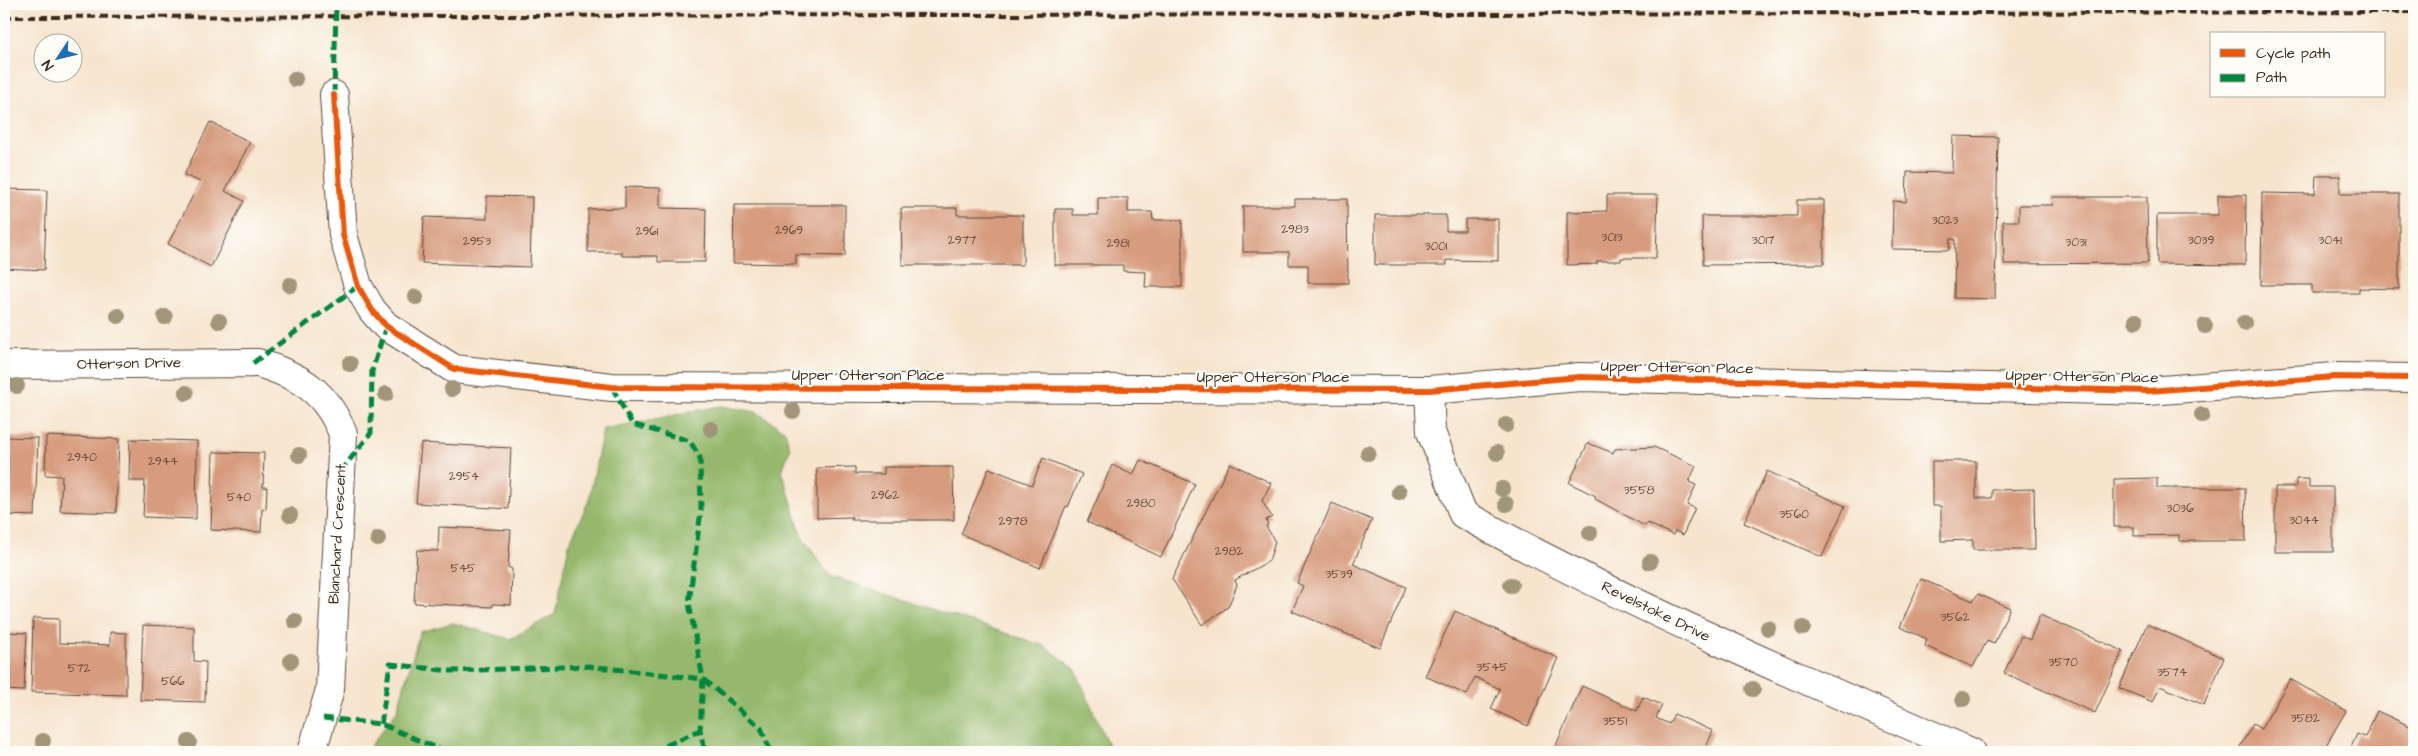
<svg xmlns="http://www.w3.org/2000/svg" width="2418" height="756" viewBox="0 0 2418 756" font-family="'Architects Daughter',sans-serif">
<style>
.forest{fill:#95b86c;stroke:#687145}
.building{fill:#d79b7e}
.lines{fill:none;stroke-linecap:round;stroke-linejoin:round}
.street-casing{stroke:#574638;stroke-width:30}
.street{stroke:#fff;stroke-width:28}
.rail{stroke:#3b2a1e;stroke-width:4;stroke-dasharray:8 4;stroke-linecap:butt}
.quiet{stroke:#00873e;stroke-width:5;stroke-dasharray:10 5;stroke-linecap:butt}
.cycleway-casing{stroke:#fdfcf7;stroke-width:9}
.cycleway{stroke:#e8590c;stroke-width:6}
.tree{fill:#a1957a}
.labels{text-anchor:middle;stroke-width:4.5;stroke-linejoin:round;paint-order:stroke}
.number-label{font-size:12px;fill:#624636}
.street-label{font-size:15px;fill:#3b2a1e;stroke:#fdfcf7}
</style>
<rect width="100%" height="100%" fill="#fdfcf7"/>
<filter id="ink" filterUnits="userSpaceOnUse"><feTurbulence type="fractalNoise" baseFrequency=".02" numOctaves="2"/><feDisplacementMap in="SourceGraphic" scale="10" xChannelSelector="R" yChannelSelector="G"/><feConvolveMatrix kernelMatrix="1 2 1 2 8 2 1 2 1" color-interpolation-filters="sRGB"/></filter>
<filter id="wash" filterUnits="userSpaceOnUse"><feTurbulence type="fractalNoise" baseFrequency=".0096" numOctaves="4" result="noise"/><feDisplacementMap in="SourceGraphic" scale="20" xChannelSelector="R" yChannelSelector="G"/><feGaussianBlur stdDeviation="1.12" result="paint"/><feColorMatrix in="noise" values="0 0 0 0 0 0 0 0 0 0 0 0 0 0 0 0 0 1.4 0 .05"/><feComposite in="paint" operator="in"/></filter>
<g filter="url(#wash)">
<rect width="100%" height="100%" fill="#f6e4cd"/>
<path class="forest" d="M721 406 757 412 785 431 790 449 782 471 802 537 830 576 1045 646 1075 669 1111 752H366L397 711 420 632 453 623 510 639 555 614 569 544 589 500 603 429Z"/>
<g id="blocks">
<g class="building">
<path d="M210 122 250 142 225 191 244 201 211 267 168 244 200 182 184 175Z"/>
<path d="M1953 136 1998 137 1995 299 1954 298 1955 239H1950L1949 250 1892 249 1893 201 1906 202 1907 172 1952 173Z"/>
<path d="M2316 176H2340V194H2399V289L2359 288V293H2312V285H2261L2262 193 2315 194Z"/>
<path d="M625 187 660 188V208L706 209 705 262H658V256H622V252H588V209L625 208Z"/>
<path d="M4 189 47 190 44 270 4 268Z"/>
<path d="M1607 195H1658L1656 258H1621V261H1597V264L1567 265V212L1607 211Z"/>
<path d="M2218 195H2246L2245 265 2157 264V215H2218Z"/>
<path d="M487 196 532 197 530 267 422 263 424 217 487 219Z"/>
<path d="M2052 197H2147L2148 263 2004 264 2003 221H2019V205H2053Z"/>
<path d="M1098 198H1128V212H1152L1153 220H1182V287H1145L1146 272 1123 271V265H1055V209H1073V215H1098Z"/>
<path d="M1295 199H1347L1348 283H1308V265H1289V252H1243V206H1295Z"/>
<path d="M1797 200H1824V264L1703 265 1702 216H1797Z"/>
<path d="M734 205H845V256L796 255V264L733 263Z"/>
<path d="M901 208H957V215H1023V265H902Z"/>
<path d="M1375 215H1446V231H1465V219H1498V261L1446 260 1447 265H1375Z"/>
<path d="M46 436 119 439 116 513 60 511 62 476 45 475Z"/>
<path d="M4 437 38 438 35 516 4 515Z"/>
<path d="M130 439 197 441 196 519 143 517 145 481H129Z"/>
<path d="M421 443 511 448 508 509 416 503Z"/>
<path d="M1588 443 1613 453 1615 449 1654 447 1696 466 1689 482 1696 485 1687 505 1695 508 1683 535 1675 531 1673 535 1647 523 1645 526 1595 499 1596 496 1569 483Z"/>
<path d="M213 452 264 453 263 487H267L266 509 262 508 261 532 211 530Z"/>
<path d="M1043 458 1082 474 1068 507 1066 506 1040 568 961 534 989 468 1032 485Z"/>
<path d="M1140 460 1195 484 1161 557 1087 522 1112 465 1133 475Z"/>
<path d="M1932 461H1976V498H1992V490L2034 489 2035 550H1973V540L1941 541V506H1932Z"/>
<path d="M1230 463 1271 483 1262 501 1272 517 1266 520 1268 525 1266 526 1275 542 1269 561 1235 580 1237 585 1228 607 1202 625 1172 579Z"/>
<path d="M855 467V474H884V467H953L954 520H851L852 517 817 518V468Z"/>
<path d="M1767 471 1845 506 1822 557 1744 523Z"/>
<path d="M2157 478V488H2245L2246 541H2179V535L2134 536V527H2114V479Z"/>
<path d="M2296 479H2309V487H2333V552H2275V487H2296Z"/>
<path d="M1332 503 1372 520 1353 564 1406 587 1380 648 1292 611 1303 586 1297 583Z"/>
<path d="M439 527 511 530 508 567 512 569 511 605 493 604 492 607 414 603 417 550 438 551Z"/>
<path d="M1921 579 1973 601 1978 594 2010 608 1994 644 1987 641 1973 667 1925 646 1927 639 1900 627Z"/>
<path d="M1455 611 1558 658 1528 726 1491 709 1500 689 1475 677 1467 695 1425 676Z"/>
<path d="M2040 615 2123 651 2095 713 2004 673 2021 636 2030 640Z"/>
<path d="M33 618 59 619V643L110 645V632L126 633V695L31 692Z"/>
<path d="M2147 624 2224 658 2204 705 2160 686 2153 702 2119 688Z"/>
<path d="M143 625 194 627V661L206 662 205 702 140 700Z"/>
<path d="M4 632 27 633 24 691 4 690Z"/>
<path d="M2290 679 2346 711 2322 752H2237L2253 724 2261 729Z"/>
<path d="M1582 686 1637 711 1643 697 1662 705 1656 718 1669 724 1674 714 1713 731 1704 752H1553Z"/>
<path d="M2377 711 2414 728V743L2410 752H2349L2357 734 2365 737Z"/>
</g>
</g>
</g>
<g filter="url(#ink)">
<use href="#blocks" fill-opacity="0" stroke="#574638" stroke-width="1"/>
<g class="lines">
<defs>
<g id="street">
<path d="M334 95 343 235 358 286 372 310 386 326 454 369 612 387 1429 390 1580 377 2148 391 2335 377 2414 378"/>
<path d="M4 365 258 363C300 376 326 391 343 434L330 689 312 752"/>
<path d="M1429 390 1431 432 1463 514C1627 604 1799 678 1971 752"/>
</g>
</defs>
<use href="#street" class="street-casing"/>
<use href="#street" class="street"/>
<path class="rail" d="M4 17 2414 12"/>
<g class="quiet">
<path d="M334 95 336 4"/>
<path d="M253 363 358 286"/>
<path d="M612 387 632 424 690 441 700 458 701 510 689 603 703 679 700 730 705 752"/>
<path d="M340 472 371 433 372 371 386 326"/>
<path d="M323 718 381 724 446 752"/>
<path d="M381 724 390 664 450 671 588 666 703 679 761 728 771 752"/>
<path d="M652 752 700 730"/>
</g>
<defs>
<path id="cycleway" d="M334 95 343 235 358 286 372 310 386 326 454 369 612 387 1429 390 1580 377 2148 391 2335 377 2414 378"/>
</defs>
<use href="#cycleway" class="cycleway-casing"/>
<use href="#cycleway" class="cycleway"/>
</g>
<g class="tree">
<circle cx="295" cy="79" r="8"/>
<circle cx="290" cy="285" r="8"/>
<circle cx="416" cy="297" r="8"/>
<circle cx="118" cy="316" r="8"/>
<circle cx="165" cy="317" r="8"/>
<circle cx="219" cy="321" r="8"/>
<circle cx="2136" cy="321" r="8"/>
<circle cx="2244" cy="323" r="8"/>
<circle cx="2205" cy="326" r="8"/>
<circle cx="350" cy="364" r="8"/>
<circle cx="17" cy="386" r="8"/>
<circle cx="452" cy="389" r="8"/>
<circle cx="186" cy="393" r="8"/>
<circle cx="386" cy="394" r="8"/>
<circle cx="793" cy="411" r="8"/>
<circle cx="2202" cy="415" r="8"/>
<circle cx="1506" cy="425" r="8"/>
<circle cx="711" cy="429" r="8"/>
<circle cx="1368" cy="453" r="8"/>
<circle cx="1497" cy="453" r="8"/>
<circle cx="299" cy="455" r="8"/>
<circle cx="1502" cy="489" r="8"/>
<circle cx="1399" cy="492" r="8"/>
<circle cx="1506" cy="504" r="8"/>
<circle cx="290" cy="515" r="8"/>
<circle cx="1590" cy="533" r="8"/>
<circle cx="378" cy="539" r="8"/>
<circle cx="1650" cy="562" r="8"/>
<circle cx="1511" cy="585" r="8"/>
<circle cx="295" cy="621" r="8"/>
<circle cx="1768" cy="628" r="8"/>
<circle cx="1803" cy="628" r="8"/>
<circle cx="291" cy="661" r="8"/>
<circle cx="1753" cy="689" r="8"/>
<circle cx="1963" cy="699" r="8"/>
<circle cx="43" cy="741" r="8"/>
<circle cx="189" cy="742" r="8"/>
</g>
</g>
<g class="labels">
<g class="number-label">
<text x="1945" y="224">3023</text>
<text x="1295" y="233">2983</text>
<text x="789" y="234">2969</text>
<text x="647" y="235">2961</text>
<text x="1612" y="241">3013</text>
<text x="962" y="244">2977</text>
<text x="1763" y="244">3017</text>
<text x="2201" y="244">3039</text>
<text x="2330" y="244">3041</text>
<text x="477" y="245">2953</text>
<text x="2076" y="246">3031</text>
<text x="1118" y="247">2981</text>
<text x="1436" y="250">3001</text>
<text x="82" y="461">2940</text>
<text x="163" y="465">2944</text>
<text x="464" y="480">2954</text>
<text x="1639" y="494">3558</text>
<text x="885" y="499">2962</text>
<text x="239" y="501">540</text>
<text x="1141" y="507">2980</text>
<text x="2180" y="512">3036</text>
<text x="1794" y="518">3560</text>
<text x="2304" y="524">3044</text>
<text x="1013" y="525">2978</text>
<text x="1229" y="555">2982</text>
<text x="463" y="572">545</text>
<text x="1339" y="578">3539</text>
<text x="1955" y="621">3562</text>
<text x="2063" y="666">3570</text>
<text x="1492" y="671">3545</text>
<text x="79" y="672">572</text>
<text x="2172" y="676">3574</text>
<text x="173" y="685">566</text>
<text x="2305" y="722">3582</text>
<text x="1615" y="725">3551</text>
</g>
<g class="street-label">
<text transform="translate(129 363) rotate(-1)" y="5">Otterson Drive</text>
<text transform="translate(1677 367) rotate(1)" y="5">Upper Otterson Place</text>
<text x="868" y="380">Upper Otterson Place</text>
<text transform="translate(2082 376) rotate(1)" y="5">Upper Otterson Place</text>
<text x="1273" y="382">Upper Otterson Place</text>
<text transform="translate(337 534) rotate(-87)" y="5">Blanchard Crescent</text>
<text transform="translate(1656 611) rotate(26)" y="5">Revelstoke Drive</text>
</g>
</g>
<rect width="2418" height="756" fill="none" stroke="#fdfcf7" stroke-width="20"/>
<rect x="2210" y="32" width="175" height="65" fill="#fdfcf7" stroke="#afa8a0"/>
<rect x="2220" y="49" width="25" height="8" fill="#e8590c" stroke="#afa8a0"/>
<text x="2256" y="58" font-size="15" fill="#3b2a1e">Cycle path</text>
<rect x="2220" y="74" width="25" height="8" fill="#00873e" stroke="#afa8a0"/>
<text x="2256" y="82" font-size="15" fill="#3b2a1e">Path</text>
<g transform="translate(58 58) rotate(235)"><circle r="24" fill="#fdfcf7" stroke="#afa8a0"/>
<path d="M0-4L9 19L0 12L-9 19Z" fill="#1f6fb2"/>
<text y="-8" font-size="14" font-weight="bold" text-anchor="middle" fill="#3b2a1e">N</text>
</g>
</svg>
